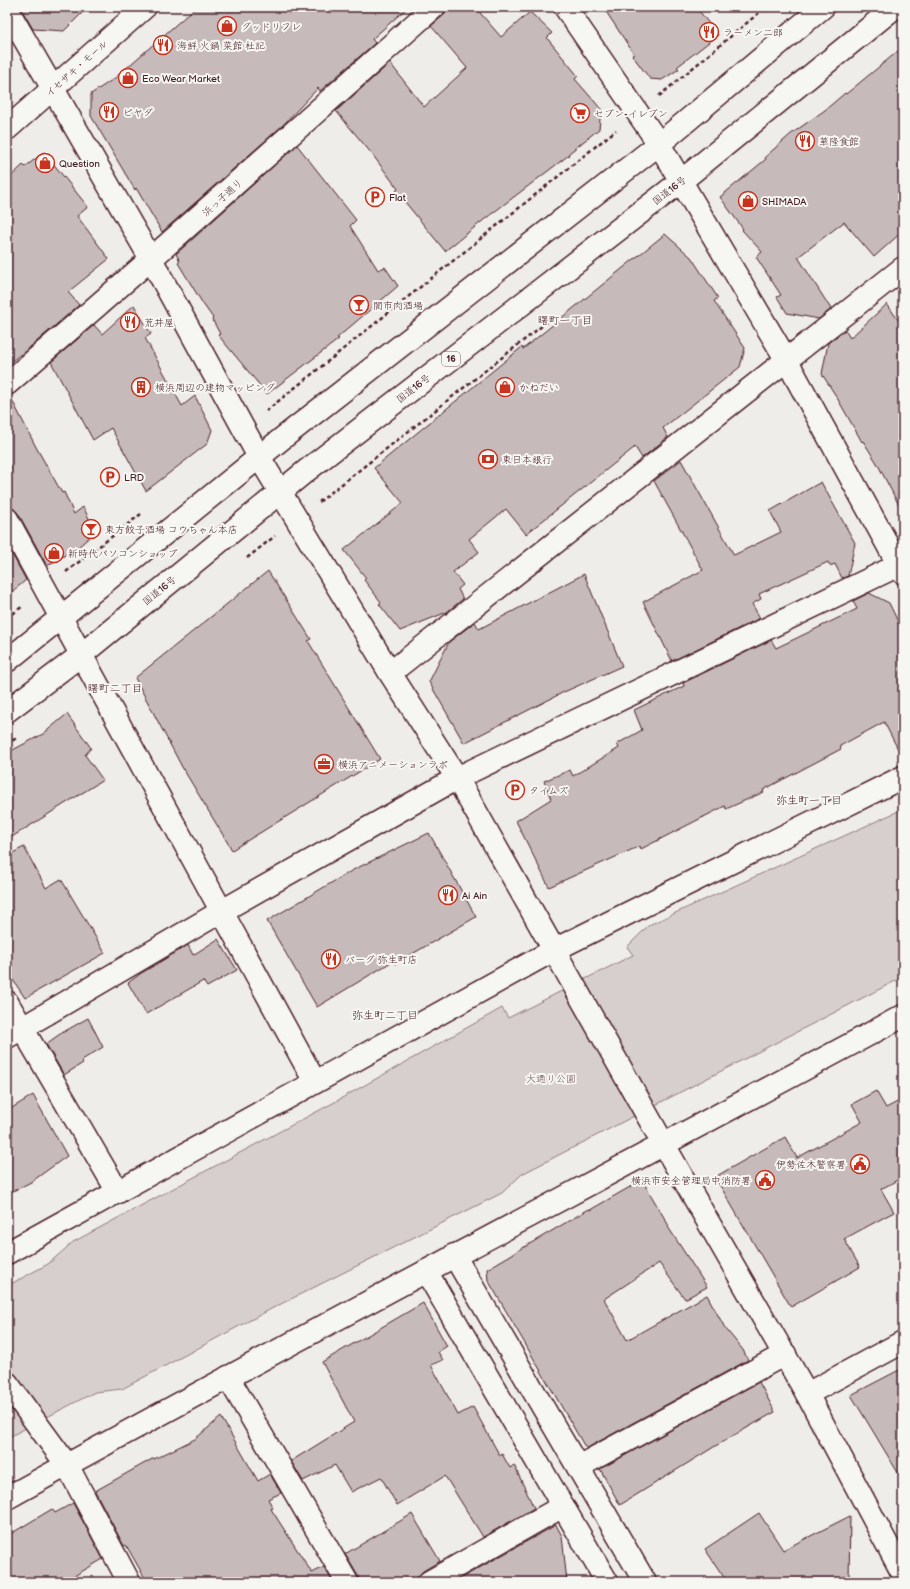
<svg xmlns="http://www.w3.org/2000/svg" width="910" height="1589" viewBox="0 0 910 1589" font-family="'Balsamiq Sans','Klee One',sans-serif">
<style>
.green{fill:#d7cfce;stroke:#90777c}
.building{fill:#c6babb;stroke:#4a1f2b}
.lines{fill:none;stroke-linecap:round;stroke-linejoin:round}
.minor-casing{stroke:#4a1f2b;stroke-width:25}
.highway-casing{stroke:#4a1f2b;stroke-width:25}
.path{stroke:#4a1f2b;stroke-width:2.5;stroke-dasharray:4 3;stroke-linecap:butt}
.minor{stroke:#f6f6f2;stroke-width:22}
.highway{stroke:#f6f6f2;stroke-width:22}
.labels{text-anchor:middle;stroke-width:4;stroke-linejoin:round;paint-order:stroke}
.shield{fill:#f6f6f2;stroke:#7e6067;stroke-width:1}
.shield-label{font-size:9px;font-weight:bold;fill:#4a1f2b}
.poi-label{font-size:10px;fill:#4a1f2b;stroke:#f6f6f2;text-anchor:start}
.street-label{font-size:10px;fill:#4a1f2b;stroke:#f6f6f2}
.park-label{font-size:10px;fill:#6d4b54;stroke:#f6f6f2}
.neighbourhood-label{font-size:11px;fill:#4a1f2b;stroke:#f6f6f2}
</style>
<rect width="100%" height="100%" fill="#efedea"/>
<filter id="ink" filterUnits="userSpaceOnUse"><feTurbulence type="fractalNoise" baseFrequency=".025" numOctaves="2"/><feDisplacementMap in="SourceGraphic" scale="8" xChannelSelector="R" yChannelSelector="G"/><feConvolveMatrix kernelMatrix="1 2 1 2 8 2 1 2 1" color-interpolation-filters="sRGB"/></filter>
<g filter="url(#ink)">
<path class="green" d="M903 809V977L522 1174 502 1193 273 1308 122 1389 95 1392 7 1438V1286L48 1264 73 1242 333 1103 502 1008 508 1018 633 955 627 947 649 925Z"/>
<g class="building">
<path d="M20 7H88L64 31 33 29Z"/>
<path d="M196 7H408L372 39 375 43 320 91 318 88 282 126 162 232 136 188 135 190 91 116V94L115 78Z"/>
<path d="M446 7H475L501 37 530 12 552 33 547 38 578 76 575 79 601 109 599 129 568 154 569 155 485 219 445 251 396 191 398 189 372 154 336 111 390 63 424 107 467 68 431 26 443 16 446 11Z"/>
<path d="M603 7H696L718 35 677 67 679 69 662 80 650 79 632 55 634 54Z"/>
<path d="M903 47V231L874 257 844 222 798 257 831 309 819 319 787 313 777 297 781 295 756 257 762 252 742 230 743 229 720 197 766 159 765 157 791 134 825 110 845 93 846 94Z"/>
<path d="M297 145 356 220 350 226 378 270 385 267 398 286 337 338 339 339 267 394 218 335 220 334 212 319 213 318 203 304 178 263 180 261 176 254Z"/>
<path d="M44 152 88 207 77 216 109 259 68 292 79 305 35 343 7 365V180L23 165 25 167Z"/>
<path d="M665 234 691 257 718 298 714 301 745 348 740 367 663 428 668 437 642 458 635 447 526 534 506 509 469 539 479 552 453 572 463 585 458 589 463 599 447 612 400 631 379 604 381 602 364 580 366 578 344 550 403 503 374 468 522 347 523 349Z"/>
<path d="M887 304 903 327V513L877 463 863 441 862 442 836 396 822 374 828 343 845 330 850 338Z"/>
<path d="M134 305 151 334 145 338 182 406 195 396 212 430 207 444 146 491 111 428 93 440 51 362 94 325 102 334Z"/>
<path d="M7 396H10L36 447 62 493 64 492 74 514 83 507 93 526V534L77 548 47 566 18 513 13 508 7 507Z"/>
<path d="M681 460 734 555 781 532 770 511 821 482 855 543 848 576 842 578 835 564 830 566 828 562 759 594 761 599 752 604 760 618 672 661 643 602 703 570 654 481Z"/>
<path d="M7 545 26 580 7 596Z"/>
<path d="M268 571 311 639 308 641 380 759 232 850 182 767 135 678Z"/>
<path d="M584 574 622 666 564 692 464 743 429 682 449 642 475 622 479 629Z"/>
<path d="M869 593 889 603 903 632V759L884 722 840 746 841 749 763 790 764 792 726 809 725 806 641 849 640 846 549 887 516 821 551 799 544 781 570 770 573 776 619 748 617 744 642 730 634 710 684 686 683 683 771 640 776 648 857 609 853 601Z"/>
<path d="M67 714 91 748 85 755 103 780 7 840V753L43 734Z"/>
<path d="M429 833 476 917 395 964 393 961 317 1007 267 921 353 870Z"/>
<path d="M24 847 46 888 61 879 105 953 25 998 7 971V856Z"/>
<path d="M218 939 237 970 207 987 203 981 146 1014 128 983 140 974 188 945 193 955Z"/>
<path d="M88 1018 103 1047 82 1060 83 1063 64 1075 46 1044 60 1034Z"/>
<path d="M876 1091 886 1108 903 1099V1177L881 1189 894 1212 844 1239 860 1267 791 1307 715 1177 785 1137 797 1158 862 1122 852 1104Z"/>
<path d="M33 1095 67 1156 31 1182 7 1194V1111Z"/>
<path d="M642 1180 669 1226 668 1227 707 1287 685 1299 659 1263 604 1299 627 1340 707 1295 725 1328 743 1350 748 1360 587 1448 585 1447 488 1280 487 1269 589 1209 590 1210Z"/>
<path d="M423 1303 447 1346 438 1352 443 1360 431 1365 458 1415 473 1407 500 1456 502 1454 510 1468 514 1465 534 1508 483 1537 445 1476 397 1505 381 1477 351 1492 335 1465 303 1481 291 1461 354 1422 322 1362Z"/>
<path d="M903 1368V1481L851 1395Z"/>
<path d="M759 1382 775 1412 717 1445 620 1505 600 1469Z"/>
<path d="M221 1417 258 1481 270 1474 281 1493 268 1499 273 1508 271 1509 312 1573 324 1567 333 1582H147L126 1545 124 1546 95 1491 154 1458V1459L195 1439Z"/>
<path d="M73 1503 103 1559 64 1582H7V1536L52 1509 55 1513Z"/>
<path d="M759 1513 783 1550 850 1516 849 1582H727L705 1549Z"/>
<path d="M412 1514 440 1561 423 1571 418 1576 417 1582H359L358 1576 345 1554Z"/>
<path d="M556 1525 562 1536 567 1582H454Z"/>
</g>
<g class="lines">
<defs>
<g id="minor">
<path d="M565 7 659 144 787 361 903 573"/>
<path d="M7 9 151 259 259 457 390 673 457 778 664 1145 807 1394 903 1574"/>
<path d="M7 129 145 7"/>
<path d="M7 384 151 259 434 7"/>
<path d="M7 519 315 1082"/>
<path d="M390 673 903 268"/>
<path d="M7 1002 118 1192"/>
<path d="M7 1037 222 911 457 778 903 563"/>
<path d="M7 1253 554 950 903 777"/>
<path d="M454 1255 645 1582"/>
<path d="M426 1271 607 1582"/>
<path d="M228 1377 347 1582"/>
<path d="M7 1383 67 1465 129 1582"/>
<path d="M807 1394 903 1342"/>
<path d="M578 1467 785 1354"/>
<path d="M7 1498C304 1334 605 1177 903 1016"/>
<path d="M429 1582 563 1506"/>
</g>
<g id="highway">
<path d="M7 661 284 437 659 144 823 7"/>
<path d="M7 711 81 655 306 471 680 182 895 7"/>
</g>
</defs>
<use href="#minor" class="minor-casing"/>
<use href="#highway" class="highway-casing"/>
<g class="path">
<path d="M659 96 766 7"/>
<path d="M266 411 616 130"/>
<path d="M319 502 552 318"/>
<path d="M247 558 275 536"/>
<path d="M66 572 141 514"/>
<path d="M7 618 23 606"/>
<path d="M7 745 16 738"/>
</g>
<use href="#minor" class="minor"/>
<use href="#highway" class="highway"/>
</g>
</g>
<defs>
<symbol id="shop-ring" viewBox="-11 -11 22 22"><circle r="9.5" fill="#f6f6f2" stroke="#c8321e" stroke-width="1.5"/><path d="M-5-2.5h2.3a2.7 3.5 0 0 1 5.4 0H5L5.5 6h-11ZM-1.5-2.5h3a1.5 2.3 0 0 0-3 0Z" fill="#c8321e"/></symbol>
<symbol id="restaurant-ring" viewBox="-11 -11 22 22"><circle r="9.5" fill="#f6f6f2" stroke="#c8321e" stroke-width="1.5"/><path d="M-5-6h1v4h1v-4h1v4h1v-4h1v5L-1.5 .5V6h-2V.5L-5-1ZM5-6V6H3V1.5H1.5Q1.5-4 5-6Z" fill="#c8321e"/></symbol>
<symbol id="supermarket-ring" viewBox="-11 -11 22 22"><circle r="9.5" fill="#f6f6f2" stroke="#c8321e" stroke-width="1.5"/><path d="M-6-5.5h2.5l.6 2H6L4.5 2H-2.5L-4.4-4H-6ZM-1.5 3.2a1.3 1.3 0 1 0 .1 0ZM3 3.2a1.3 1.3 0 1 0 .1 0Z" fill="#c8321e"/></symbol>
<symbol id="parking-ring" viewBox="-11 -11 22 22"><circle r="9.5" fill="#f6f6f2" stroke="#c8321e" stroke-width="1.5"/><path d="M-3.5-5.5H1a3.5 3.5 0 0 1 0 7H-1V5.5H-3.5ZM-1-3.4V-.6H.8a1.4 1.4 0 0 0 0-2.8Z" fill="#c8321e"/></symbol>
<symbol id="bar-ring" viewBox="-11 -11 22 22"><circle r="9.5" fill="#f6f6f2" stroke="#c8321e" stroke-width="1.5"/><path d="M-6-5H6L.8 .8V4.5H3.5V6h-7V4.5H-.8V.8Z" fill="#c8321e"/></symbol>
<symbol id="building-ring" viewBox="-11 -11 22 22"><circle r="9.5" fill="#f6f6f2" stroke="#c8321e" stroke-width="1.5"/><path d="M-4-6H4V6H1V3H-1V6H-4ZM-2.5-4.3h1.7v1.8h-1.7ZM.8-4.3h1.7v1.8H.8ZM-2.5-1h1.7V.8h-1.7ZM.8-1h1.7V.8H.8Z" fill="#c8321e"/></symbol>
<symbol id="bank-ring" viewBox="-11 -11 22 22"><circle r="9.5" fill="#f6f6f2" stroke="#c8321e" stroke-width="1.5"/><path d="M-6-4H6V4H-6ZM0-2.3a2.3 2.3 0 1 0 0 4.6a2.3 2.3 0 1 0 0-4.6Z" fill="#c8321e"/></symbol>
<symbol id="office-ring" viewBox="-11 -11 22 22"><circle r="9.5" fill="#f6f6f2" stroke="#c8321e" stroke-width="1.5"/><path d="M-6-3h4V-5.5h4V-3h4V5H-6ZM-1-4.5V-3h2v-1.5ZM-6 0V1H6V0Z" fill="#c8321e"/></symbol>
<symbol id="civic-ring" viewBox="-11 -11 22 22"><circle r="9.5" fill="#f6f6f2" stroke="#c8321e" stroke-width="1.5"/><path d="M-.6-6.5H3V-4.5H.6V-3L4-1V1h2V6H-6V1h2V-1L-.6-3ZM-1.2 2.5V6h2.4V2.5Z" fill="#c8321e"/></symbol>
</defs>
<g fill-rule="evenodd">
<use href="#shop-ring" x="216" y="15" width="22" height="22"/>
<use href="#restaurant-ring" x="698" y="21" width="22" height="22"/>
<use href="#restaurant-ring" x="152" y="34" width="22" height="22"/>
<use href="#shop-ring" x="117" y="67" width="22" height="22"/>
<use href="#restaurant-ring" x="98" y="101" width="22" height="22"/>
<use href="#supermarket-ring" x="569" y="102" width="22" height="22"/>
<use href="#restaurant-ring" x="794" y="130" width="22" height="22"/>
<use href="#shop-ring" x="34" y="152" width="22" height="22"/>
<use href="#parking-ring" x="364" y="186" width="22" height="22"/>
<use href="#shop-ring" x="737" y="190" width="22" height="22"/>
<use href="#bar-ring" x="348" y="294" width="22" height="22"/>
<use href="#restaurant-ring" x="119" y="311" width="22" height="22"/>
<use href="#building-ring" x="130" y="376" width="22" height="22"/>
<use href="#shop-ring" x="494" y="376" width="22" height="22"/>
<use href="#bank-ring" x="477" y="448" width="22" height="22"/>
<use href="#parking-ring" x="99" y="466" width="22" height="22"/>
<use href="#bar-ring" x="80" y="518" width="22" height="22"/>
<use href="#shop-ring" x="43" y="542" width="22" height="22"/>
<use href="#office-ring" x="313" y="753" width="22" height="22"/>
<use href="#parking-ring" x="504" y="779" width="22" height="22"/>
<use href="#restaurant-ring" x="437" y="884" width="22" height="22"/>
<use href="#restaurant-ring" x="320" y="948" width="22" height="22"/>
<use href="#civic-ring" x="849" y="1153" width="22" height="22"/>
<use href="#civic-ring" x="754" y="1169" width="22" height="22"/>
</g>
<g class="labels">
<rect class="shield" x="442" y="352" width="18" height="14" rx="3"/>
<g class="shield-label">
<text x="451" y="362">16</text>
</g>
<g class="poi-label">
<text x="241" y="30">グッドリフレ</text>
<text x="723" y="36">ラーメン二郎</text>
<text x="177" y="49">海鮮 火鍋 菜館 杜記</text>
<text x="142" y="82">Eco Wear Market</text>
<text x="123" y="116">ピヤダ</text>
<text x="594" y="117">セブン-イレブン</text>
<text x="819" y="145">華隆食館</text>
<text x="59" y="167">Question</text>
<text x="389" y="201">Flat</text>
<text x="762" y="205">SHIMADA</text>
<text x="373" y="309">闇市肉酒場</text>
<text x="144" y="326">荒井屋</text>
<text x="155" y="391">横浜周辺の建物マッピング</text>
<text x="519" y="391">かねだい</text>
<text x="502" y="463">東日本銀行</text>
<text x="124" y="481">LRD</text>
<text x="105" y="533">東方餃子酒場 コウちゃん本店</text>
<text x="68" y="557">新時代パソコンショップ</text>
<text x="338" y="768">横浜アニメーションラボ</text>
<text x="529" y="794">タイムズ</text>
<text x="462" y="899">Ai Ain</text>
<text x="345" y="963">バーグ 弥生町店</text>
<text x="846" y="1168" text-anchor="end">伊勢佐木警察署</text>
<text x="751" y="1184" text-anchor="end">横浜市安全管理局中消防署</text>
</g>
<g class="street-label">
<text transform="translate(76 68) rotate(-42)" y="4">イセザキ・モール</text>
<text transform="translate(669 190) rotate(-38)" y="4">国道16号</text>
<text transform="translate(222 197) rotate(-42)" y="4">浜っ子通り</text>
<text transform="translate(413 388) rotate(-38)" y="4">国道16号</text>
<text transform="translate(159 590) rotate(-39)" y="4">国道16号</text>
</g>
<g class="park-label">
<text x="551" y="1082">大通り公園</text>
</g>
<g class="neighbourhood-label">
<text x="565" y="324">曙町一丁目</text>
<text x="115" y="692">曙町二丁目</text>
<text x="809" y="804">弥生町一丁目</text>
<text x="385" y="1019">弥生町二丁目</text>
</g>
</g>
<rect width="910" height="1589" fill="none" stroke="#f6f6f2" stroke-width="24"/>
<rect x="12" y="12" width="886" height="1565" fill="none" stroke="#4a1f2b" stroke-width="1.5" filter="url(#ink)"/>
</svg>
